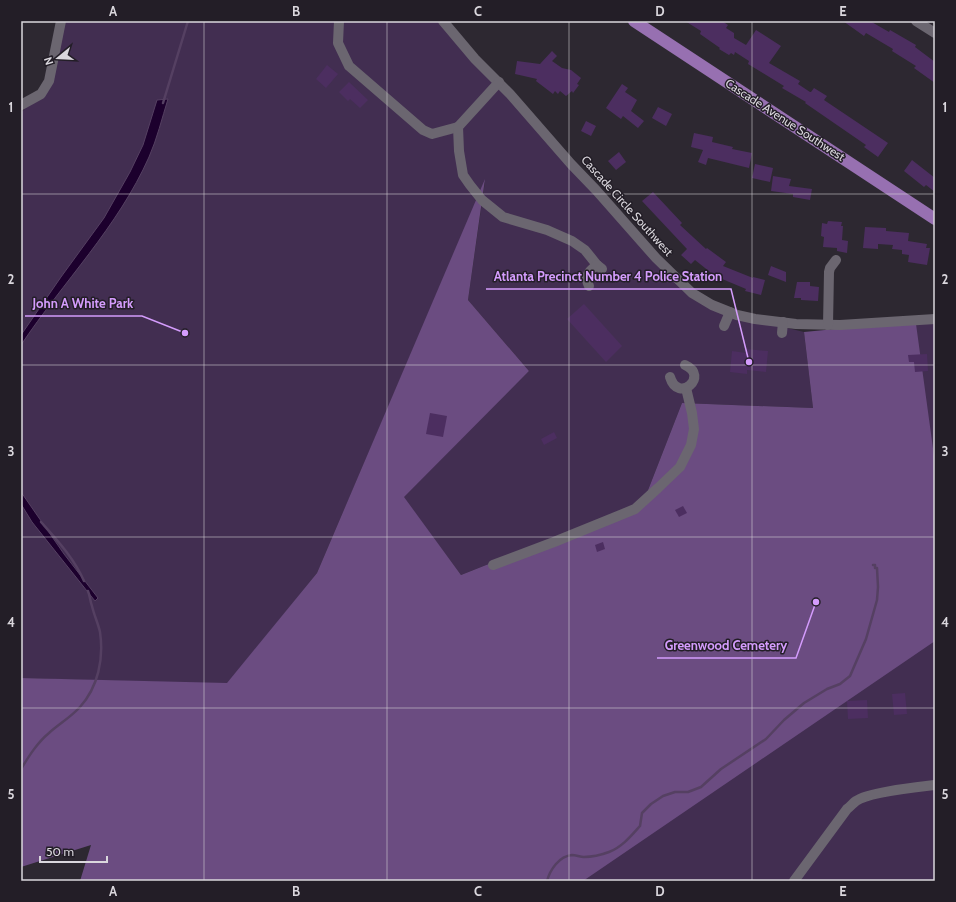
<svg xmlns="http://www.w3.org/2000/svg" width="956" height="902" viewBox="0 0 956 902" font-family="Cabin,sans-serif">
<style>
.green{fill:#422e51}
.forest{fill:#6b4c81}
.water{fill:#1c002d;stroke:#554062}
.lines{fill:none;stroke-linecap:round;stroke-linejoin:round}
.stream{stroke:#554062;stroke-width:2.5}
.building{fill:#4c2e60}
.minor{stroke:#6b6670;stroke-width:10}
.major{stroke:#9770b1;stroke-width:12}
.grid{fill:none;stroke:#dad7dd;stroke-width:1;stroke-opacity:0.55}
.labels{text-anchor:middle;stroke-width:3;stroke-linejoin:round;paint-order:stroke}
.street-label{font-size:12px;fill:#dad7dd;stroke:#231e27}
.leader{fill:none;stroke:#d49cfc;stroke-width:1.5}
.callout-dot{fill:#d49cfc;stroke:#231e27;stroke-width:1.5}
.callout-label{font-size:13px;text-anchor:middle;font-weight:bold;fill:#d49cfc;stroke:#231e27;stroke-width:3;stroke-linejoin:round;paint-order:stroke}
.neatline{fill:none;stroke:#dad7dd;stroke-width:1.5}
.grid-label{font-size:13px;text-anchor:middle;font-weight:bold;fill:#dad7dd}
</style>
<rect width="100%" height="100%" fill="#2d2831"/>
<g class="green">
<path d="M63 21H443L682 282 739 316 804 332 813 408 682 403 643 503 461 575 403 497 529 371 468 300 485 181 317 573 227 684 21 678V113L51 78Z"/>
<path d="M935 319V881H512L882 322Z"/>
</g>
<path class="forest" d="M485 179 468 300 529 371 404 497 461 575 643 503 682 403 813 408 804 332 866 326 916 324 935 463V641L583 881H80L91 845 21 867V678L227 683 317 573Z"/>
<g class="water">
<path d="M168 99C162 118 157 139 149 157 118 227 63 282 21 345V335L61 277 104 218 130 172 143 145 157 100Z"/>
<path d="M21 492 64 554 98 598 95 601 32 522 21 504Z"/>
</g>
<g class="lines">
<g class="stream">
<path d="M163 103 188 21"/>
<path d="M41 522C57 540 74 558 84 581"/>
<path d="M21 769C29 756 37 743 49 733 59 724 71 717 80 707 98 687 104 659 100 632 98 623 94 615 92 606 90 601 90 596 88 591"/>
<path d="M547 881C550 870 559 856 572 855 576 855 580 857 584 857 592 857 601 855 609 852 622 847 631 836 640 826L642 813 651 804 663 796 675 792H688L701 787 721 769 766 739 784 720 804 703 827 689 840 684 850 676 866 639 877 600 878 587 877 568H875V565H873"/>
</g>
</g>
<g class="building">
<path d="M685 21H722L728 25 726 28 734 33V38L746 45 756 30 781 46 769 63 800 81 798 84 810 92H811L814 88 827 96 824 100 888 143 878 157 864 147 866 145 805 103 806 102 782 88 784 86 748 64 749 61 735 52 734 55 731 53 729 55 719 49 720 48 700 34 701 31Z"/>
<path d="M843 21H870L889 32 890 30 916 45 915 47 935 62V83L914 68 916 66 892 51 893 49 866 33 864 36Z"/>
<path d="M552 51 557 56 552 61 562 68 571 70 581 78 577 84 579 85 573 93 572 91 566 96 560 91 558 94 555 91 553 94 536 81 537 79 515 74 517 61 540 64Z"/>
<path d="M327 65 338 74 326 88 316 79Z"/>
<path d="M349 82 368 100 360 108 350 99 348 101 339 92Z"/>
<path d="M622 84 628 88 625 92 637 100 631 111 644 121 638 128 623 116 621 119 606 108Z"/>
<path d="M658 107 672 114 666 126 652 118Z"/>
<path d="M586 121 596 126 591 136 581 131Z"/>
<path d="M694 133 713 137 712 142 733 147 732 149 752 153 749 168 708 158 706 165 698 162 703 150 691 147Z"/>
<path d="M619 152 626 162 616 170 608 161Z"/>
<path d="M912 160 935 178V192L926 185 924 187 904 171Z"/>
<path d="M755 164 773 168 770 182 752 178Z"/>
<path d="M773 176 791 179 789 186 812 189 810 200 793 197V194L771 191Z"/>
<path d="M653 192 682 223 680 225 706 249 707 248 726 262 723 266 753 278V277L765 280 761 295 745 291 746 289 715 276 695 260 691 264 681 255 687 249 642 201Z"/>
<path d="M828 221 842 222 841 226H843L842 240 848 241 847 253 837 251V248L823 247 824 237 821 236 822 223 827 224Z"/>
<path d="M865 227 886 228V231L909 233 908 241 927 244 926 248H930L927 265 908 262 909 255 902 254V250L892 249 893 245 878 244V249L863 248Z"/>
<path d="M771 266 786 272V282L768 275Z"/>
<path d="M797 282H810V286L819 287 818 301 801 300V298H794Z"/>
<path d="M584 304 622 346 606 362 567 319Z"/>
<path d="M746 349 768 351 766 372 747 370V374L730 372 732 351 746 353Z"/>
<path d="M927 354 928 371 915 372 914 362H909L908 355Z"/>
<path d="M430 413 447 416 443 437 426 434Z"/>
<path d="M554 432 557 438 544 445 541 439Z"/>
<path d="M683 506 687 513 679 517 675 510Z"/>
<path d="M603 542 605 549 597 552 595 545Z"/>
<path d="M905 693 907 714 894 715 892 694Z"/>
<path d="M867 700 868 718 848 719 847 701Z"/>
</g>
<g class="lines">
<g class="minor">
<path d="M339 21 338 43 349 66 423 130 432 134 458 127"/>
<path d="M443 21 475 59 510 94 571 164 596 190 656 258 692 293 712 305 737 315 755 319 796 324 840 325 935 319"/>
<path d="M916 21 935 33"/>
<path d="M499 82 458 127 459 151 463 175 470 185 482 200 503 217 547 230 572 241 585 250 597 265 602 269"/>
<path d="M21 105 41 94 49 81 61 21"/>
<path d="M589 286C584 276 589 271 597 265"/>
<path d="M828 325 829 272 830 268 836 260"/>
<path d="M724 326 730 312"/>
<path d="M782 333 783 322"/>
<path d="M670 377C678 404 710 376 685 365"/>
<path d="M493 565 554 542 635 509 658 488 680 467 691 445 694 429 692 413 686 388"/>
<path d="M794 881 847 809C850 807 853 803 856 801 868 792 919 787 935 785"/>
</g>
<path class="major" d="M634 21 935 219"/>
</g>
<path class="grid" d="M204 21V881M387 21V881M569 21V881M752 21V881M21 194H935M21 365H935M21 537H935M21 708H935"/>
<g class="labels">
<g class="street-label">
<text transform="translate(785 120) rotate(33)" y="4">Cascade Avenue Southwest</text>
<text transform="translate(627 206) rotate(48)" y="4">Cascade Circle Southwest</text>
</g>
</g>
<path class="leader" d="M749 362L731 289H486M185 333L142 316H25M816 602L796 658H657"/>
<g class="callout-dot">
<circle cx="749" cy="362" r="4"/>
<circle cx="185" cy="333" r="4"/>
<circle cx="816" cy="602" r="4"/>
</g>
<g class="callout-label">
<text x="608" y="281">Atlanta Precinct Number 4 Police Station</text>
<text x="83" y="308">John A White Park</text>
<text x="726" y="650">Greenwood Cemetery</text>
</g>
<rect width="956" height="902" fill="none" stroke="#231e27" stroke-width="44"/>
<g transform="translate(58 58) rotate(252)" stroke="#231e27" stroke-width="3" paint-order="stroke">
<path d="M0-3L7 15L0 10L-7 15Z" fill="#dad7dd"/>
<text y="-6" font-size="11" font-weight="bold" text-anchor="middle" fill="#dad7dd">N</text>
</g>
<path d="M40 856v6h67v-6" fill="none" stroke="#dad7dd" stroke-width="2"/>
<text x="46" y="856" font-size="12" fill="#dad7dd" stroke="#231e27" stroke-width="3" paint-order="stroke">50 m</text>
<rect x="22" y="22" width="912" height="858" class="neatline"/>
<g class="grid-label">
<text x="113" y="16">A</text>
<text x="296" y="16">B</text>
<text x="478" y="16">C</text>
<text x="660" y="16">D</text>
<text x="843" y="16">E</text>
<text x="11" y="112">1</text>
<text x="945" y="112">1</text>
<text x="11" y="284">2</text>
<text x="945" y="284">2</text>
<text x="11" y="456">3</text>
<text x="945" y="456">3</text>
<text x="11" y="627">4</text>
<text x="945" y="627">4</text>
<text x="11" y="799">5</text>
<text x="945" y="799">5</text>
<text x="113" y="896">A</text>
<text x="296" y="896">B</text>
<text x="478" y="896">C</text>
<text x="660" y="896">D</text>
<text x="843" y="896">E</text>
</g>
</svg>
